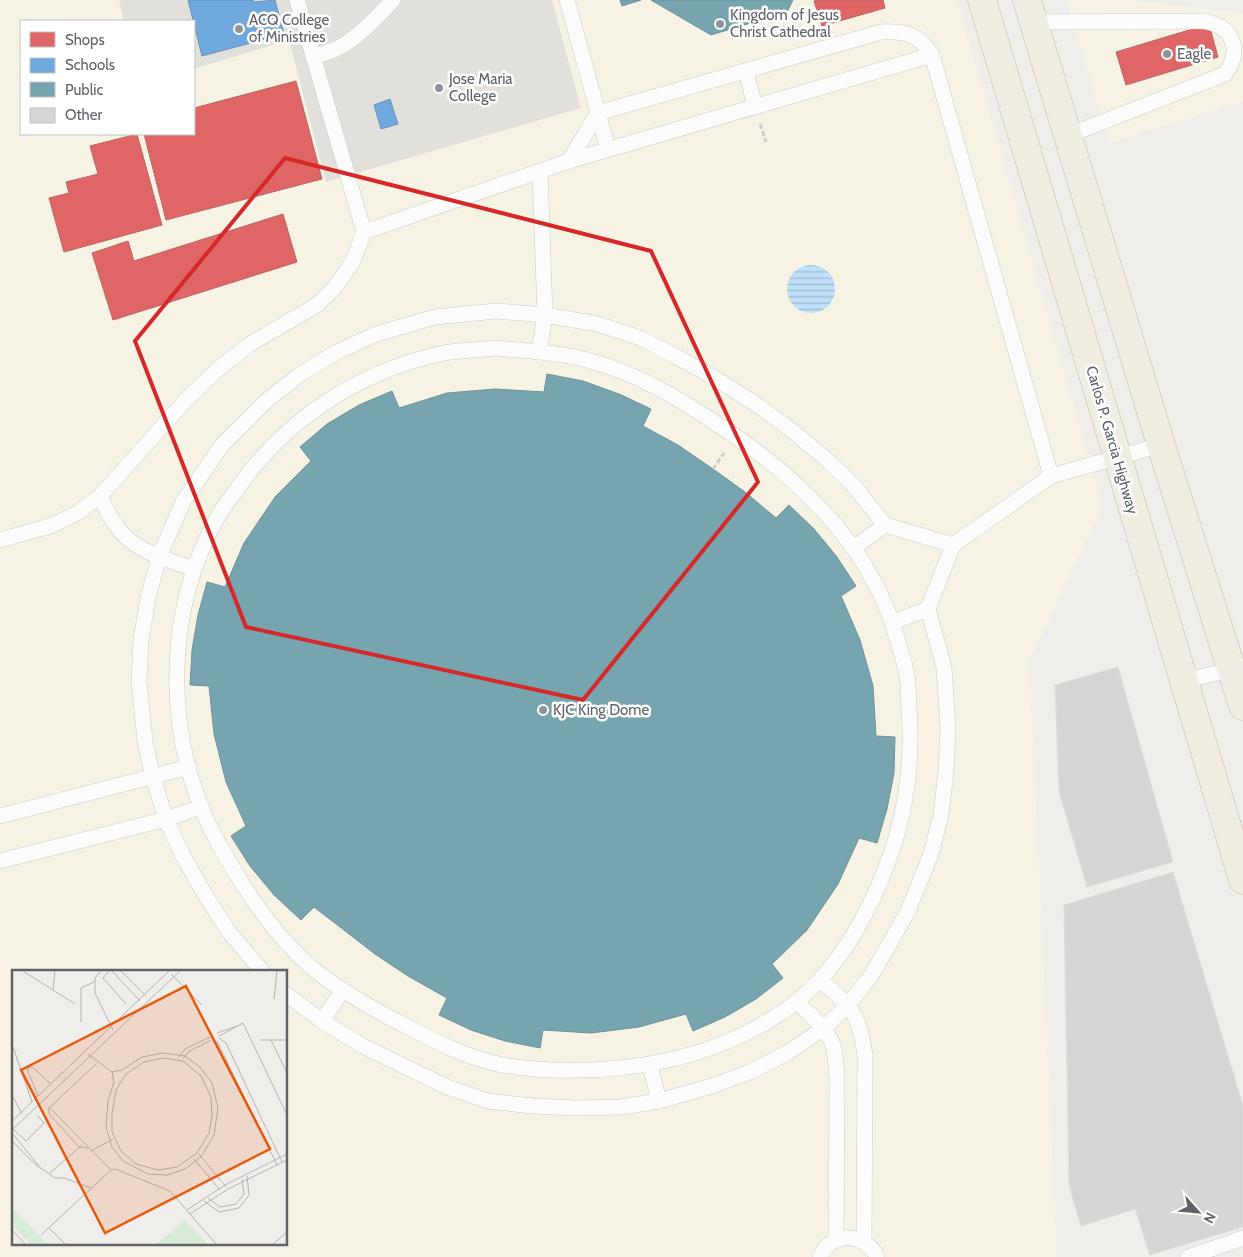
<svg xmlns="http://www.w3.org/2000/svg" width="1243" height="1257" viewBox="0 0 1243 1257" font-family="Cabin,sans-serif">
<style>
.commercial{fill:#f7f3e4;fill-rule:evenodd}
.education{fill:#e2e0da}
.water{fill:url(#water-rules)}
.shops{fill:#e06666;stroke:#b96567}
.schools{fill:#6fa8dc;stroke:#6a93b9}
.public{fill:#76a5af;stroke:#6f919a}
.building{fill:#d6d5d3;stroke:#deddd9}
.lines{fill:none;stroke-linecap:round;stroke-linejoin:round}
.lane-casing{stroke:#cbcccc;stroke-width:16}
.highway-casing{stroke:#c8b996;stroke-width:29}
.path{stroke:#cacfcc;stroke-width:3;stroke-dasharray:5 2.5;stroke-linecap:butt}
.lane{stroke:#fdfcfc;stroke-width:15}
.highway{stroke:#f0ede3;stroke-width:28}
.marked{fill:none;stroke:#d62828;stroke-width:4;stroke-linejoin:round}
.poi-dot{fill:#919496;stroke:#fff;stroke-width:2}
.labels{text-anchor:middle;stroke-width:5;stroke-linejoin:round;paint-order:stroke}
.poi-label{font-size:15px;fill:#5f6368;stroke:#fff;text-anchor:start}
.street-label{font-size:15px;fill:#5f6368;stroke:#fff}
.inset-road{fill:none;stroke:#b1b2b2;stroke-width:1}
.view{fill:#e8590c;fill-opacity:0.15;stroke:#e8590c;stroke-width:2.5}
.inset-edge{fill:none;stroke:#5f6368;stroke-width:2.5}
</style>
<defs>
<pattern id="water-rules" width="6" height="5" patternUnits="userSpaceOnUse" patternTransform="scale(1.25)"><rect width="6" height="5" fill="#bfe0f9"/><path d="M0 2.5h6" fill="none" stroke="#9eb9cd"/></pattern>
</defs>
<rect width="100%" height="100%" fill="#efeeea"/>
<g class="commercial">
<path d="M0 0H957L1103 507 1029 660 1057 1257H0ZM21 21H194V134H21ZM14 971H286V1243H14Z"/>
<path d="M1067 0H1126L1243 13V101L1109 143Z"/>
</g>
<path class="education" d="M119 0H552L581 108 326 182 289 40 194 69V21H124Z"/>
<circle class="water" cx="811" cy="289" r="24"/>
<g class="shops">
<path d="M818 0H883L885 8 822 26 814 1Z"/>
<path d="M1209 24 1218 57 1126 85 1116 52Z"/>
<path d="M296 81 322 179 166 220 144 134H194V108Z"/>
<path d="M137 134 162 225 64 252 49 198 69 193 66 182 98 174 90 146Z"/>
<path d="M283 214 297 262 113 320 92 253 128 241 134 261Z"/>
</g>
<g class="schools">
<path d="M188 0H253L254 2 275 0 284 34 202 56Z"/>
<path d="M390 99 398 124 381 129 374 105Z"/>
</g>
<g class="public">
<path d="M620 0H641L622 6Z"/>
<path d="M651 0H793L787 12 711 35Z"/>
<path d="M547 374 583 381 619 394 651 409 643 426 678 445 713 469 745 492 776 518 789 505 814 529 837 557 856 586 841 596 860 640 873 686 876 736 895 737 894 773 887 809 877 843 859 838 838 884 807 930 772 964 783 978 756 999 725 1017 693 1031 686 1014 639 1027 591 1033 543 1030 540 1048 505 1041 471 1030 439 1015 447 998 408 976 375 954 314 907 301 920 274 895 250 866 231 836 246 826 226 782 214 734 209 686 190 685 192 650 198 615 207 582 225 587 244 543 275 497 311 461 300 447 327 424 359 405 392 391 399 408 447 393 495 389 544 392Z"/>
</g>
<g class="building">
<path d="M1118 667 1173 862 1087 887 1059 791 1055 685Z"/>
<path d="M1173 872 1243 1106V1227L1150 1255 1135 1209 1081 1226 1069 1185 1064 905Z"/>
</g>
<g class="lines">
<defs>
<g id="lane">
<path d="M567 0 608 149"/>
<path d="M1034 22 1202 21C1233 25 1243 50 1225 74L1069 135"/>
<path d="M313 57C321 54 329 52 336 49 358 38 376 18 393 0"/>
<path d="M746 71 755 107"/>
<path d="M569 161 598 113 881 32C905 31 919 34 932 55L1051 476"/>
<path d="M364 232 569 161 932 55"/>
<path d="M496 348C526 351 558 352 587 360 635 372 680 399 720 426 800 478 873 547 898 642 901 652 905 664 907 675 909 686 908 698 909 709 913 763 906 816 886 867 864 924 833 978 781 1013 711 1059 633 1073 551 1070 532 1069 512 1068 494 1063 464 1056 437 1042 410 1028 376 1011 342 992 312 968 283 943 260 912 240 880 226 857 212 834 202 809 165 718 168 607 216 520 221 510 228 501 235 492 283 421 356 373 439 354 458 350 477 350 496 348Z"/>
<path d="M539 352 545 315 540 171"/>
<path d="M100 496C106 509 112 522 122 533 140 553 169 560 194 569"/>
<path d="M0 540 53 525 79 512 100 496 186 400 218 369 250 344 317 305 336 286 353 261 364 232 297 0"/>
<path d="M855 547 885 525"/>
<path d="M893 622 928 609"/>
<path d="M1183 681 1238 668"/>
<path d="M0 816 189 767"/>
<path d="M0 861 166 819 201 807"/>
<path d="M262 971 229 932 204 893 183 856 166 819 153 778 145 741 139 681 141 639 148 598 159 557 183 502 222 445 265 402 299 375 337 352 376 334 435 317 496 311 545 315 598 324 640 338 677 357 715 378 757 405 790 429 825 458 854 486 885 525 953 545"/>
<path d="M821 981C830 988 839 996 847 1005 859 1018 863 1039 865 1056L864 1242"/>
<path d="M286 994 322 1021 363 1046 447 1087 488 1101 532 1106 576 1108 621 1107 659 1101 712 1086 752 1071 787 1053 823 1029 848 1005 871 976 908 911 931 854 941 815 946 771 948 728 944 667 928 609 953 545 1051 476 1161 445"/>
<path d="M797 1002C809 1014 827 1028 833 1045 836 1055 836 1067 837 1077L836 1240"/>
<path d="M322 1021 343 990"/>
<path d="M650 1065 659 1101"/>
<path d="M820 1257C831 1231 865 1232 877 1257"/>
<path d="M1188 1257 1243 1238"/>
</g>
<g id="highway">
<path d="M982 0 1243 880"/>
<path d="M1027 0 1161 445 1243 706"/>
</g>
</defs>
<use href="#lane" class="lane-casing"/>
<use href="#highway" class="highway-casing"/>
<g class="path">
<path d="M760 124 766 142"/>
<path d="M713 469 724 453"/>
</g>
<use href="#lane" class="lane"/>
<use href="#highway" class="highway"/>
</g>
<path class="marked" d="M285 158 651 251 758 482 583 700 246 627 135 341Z"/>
<g class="poi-dot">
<circle cx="720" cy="24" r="5"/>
<circle cx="239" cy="29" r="5"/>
<circle cx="1167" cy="54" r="5"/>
<circle cx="439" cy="88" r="5"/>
<circle cx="543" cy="710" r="5"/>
</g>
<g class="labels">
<g class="poi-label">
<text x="730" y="20">Kingdom of Jesus<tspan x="730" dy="17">Christ Cathedral</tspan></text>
<text x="249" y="25">ACQ College<tspan x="249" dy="17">of Ministries</tspan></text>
<text x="1177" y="59">Eagle</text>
<text x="449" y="84">Jose Maria<tspan x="449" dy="17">College</tspan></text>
<text x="553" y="715">KJC King Dome</text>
</g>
<g class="street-label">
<text transform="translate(1112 440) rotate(74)" y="5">Carlos P. Garcia Highway</text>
</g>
</g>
<g transform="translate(12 970)">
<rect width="275" height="275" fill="#efeeea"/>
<path d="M0 238 35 274H18L0 254ZM173 250 195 274H145L151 269Z" fill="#d8ebd6"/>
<path class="inset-road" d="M11 1 63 34M89 1 83 8V23L101 60M97 1 91 8 114 34M100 1 128 31M109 1 134 26M159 4 190 35M41 20 43 1M262 29 265 1M69 52V18L82 12M205 63 225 56M207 66 231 53 275 145M207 68 214 73 270 192M248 70H275M259 70 275 103M205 71 265 195M0 74 20 132M76 84 100 102 110 100 130 87 151 83 173 86 188 97 200 113 206 138 202 165 189 187 173 199 155 205 136 204 111 191 100 177 94 157 96 131 102 112 100 102M167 87 173 79 198 67M151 88 171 91 189 106 199 127 200 145 197 163 185 183 165 197 146 200 124 194 109 181 100 162V144L104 120 114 104 132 92ZM171 89 176 82 199 70M0 125 10 144M26 126 15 99 20 97 39 114M37 137 99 200M0 151 157 1M1 159 14 171 32 153 25 145M0 160 168 1M0 163 27 196M0 171 23 194 43 208H52L79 218M76 178 67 177 38 145 36 139 85 93M79 181 101 169M187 184 214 217M182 189 208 220M38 203 70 175M196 228 208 237 224 234 232 224 230 209M192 231 207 242 227 238 237 225 235 206M175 240 213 215 275 184M178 244 216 219 275 190M37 258 53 274M0 260 13 274M29 265 99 200 103 199 158 221 204 274M261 274 275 262"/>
<path class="view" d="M174 16 258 179 93 263 9 100Z"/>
<rect width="275" height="275" class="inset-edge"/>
</g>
<rect x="20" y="20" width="175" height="115" fill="#ffffff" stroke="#bfc1c3"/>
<rect x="30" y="32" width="25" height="15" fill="#e06666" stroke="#bfc1c3"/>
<text x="65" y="45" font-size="15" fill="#5f6368">Shops</text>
<rect x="30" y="58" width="25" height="15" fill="#6fa8dc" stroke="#bfc1c3"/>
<text x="65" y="70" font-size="15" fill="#5f6368">Schools</text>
<rect x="30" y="82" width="25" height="15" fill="#76a5af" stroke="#bfc1c3"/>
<text x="65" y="95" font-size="15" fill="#5f6368">Public</text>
<rect x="30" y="108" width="25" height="15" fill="#d6d5d3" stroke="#bfc1c3"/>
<text x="65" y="120" font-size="15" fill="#5f6368">Other</text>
<g transform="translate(1198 1212) rotate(117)" stroke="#ffffff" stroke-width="4" paint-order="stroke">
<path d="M0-4L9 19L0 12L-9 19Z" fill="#5f6368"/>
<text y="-8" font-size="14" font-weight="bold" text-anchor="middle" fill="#5f6368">N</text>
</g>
</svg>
